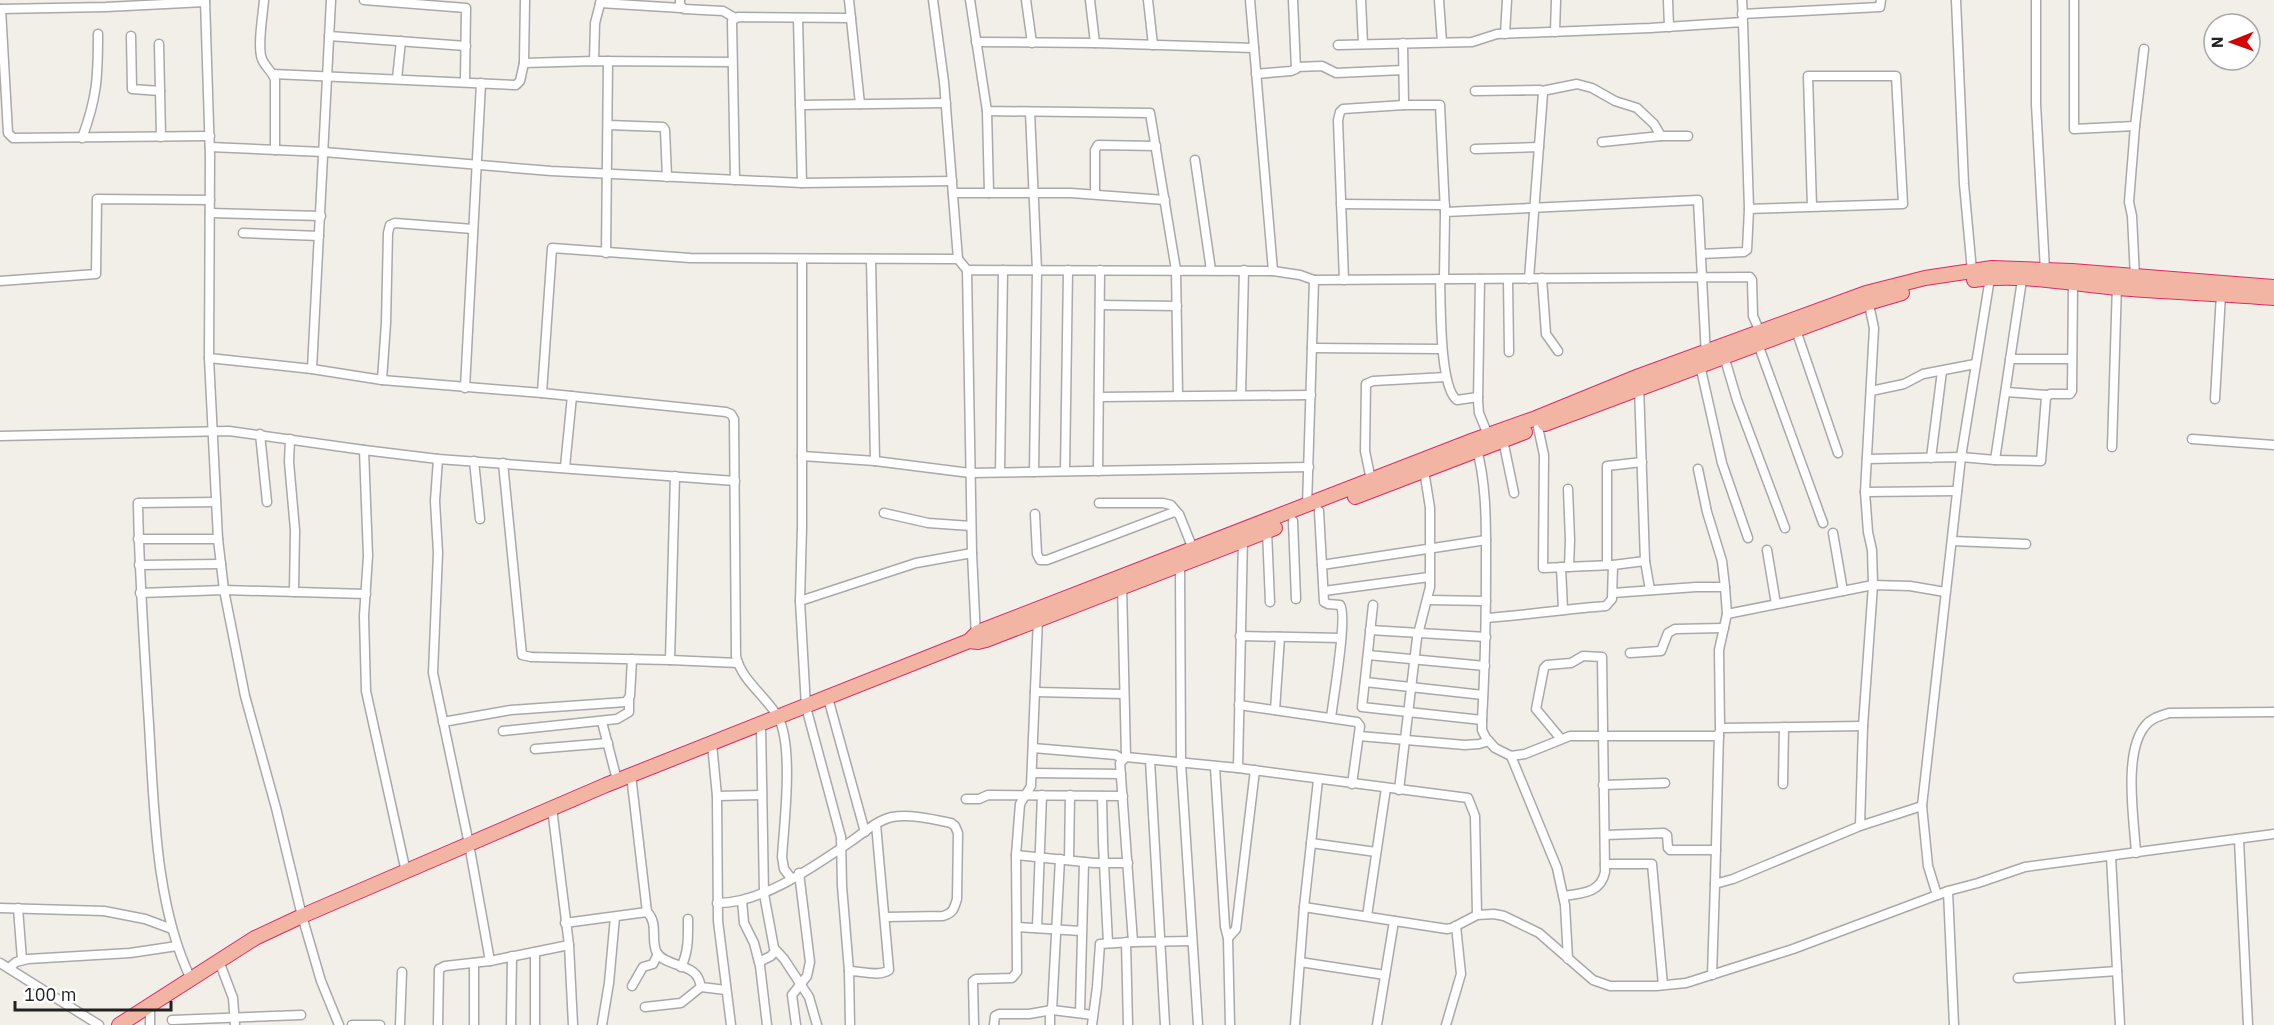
<svg xmlns="http://www.w3.org/2000/svg" width="2274" height="1025" viewBox="0 0 2274 1025" font-family="'IBM Plex Sans',sans-serif">
<style>
.lines{fill:none;stroke-linecap:round;stroke-linejoin:round}
.minor-casing{stroke:#a9a9a9;stroke-width:11}
.trunk-casing{stroke:#dc2a67;stroke-width:16}
.minor{stroke:#fff;stroke-width:8}
.trunk{stroke:#f2b4a3;stroke-width:14}
</style>
<rect width="100%" height="100%" fill="#f2efe9"/>
<g class="lines">
<defs>
<g id="minor">
<path d="M205 0 210 156 209 358 218 539 224 590 245 696 276 808 302 916 321 981 339 1025"/>
<path d="M264 0C263 14 257 47 262 59 265 67 273 72 275 80V150"/>
<path d="M364 0 466 8 465 82"/>
<path d="M680 0V5L684 9 723 11 735 18"/>
<path d="M849 0 860 104"/>
<path d="M933 0 944 82 958 259"/>
<path d="M970 0 987 111 1150 113 1176 270 1178 395"/>
<path d="M1026 0 1032 43"/>
<path d="M1090 0 1095 43 1254 48"/>
<path d="M1148 0 1153 45"/>
<path d="M1250 0 1273 271"/>
<path d="M1361 0 1363 44"/>
<path d="M1439 0 1442 42"/>
<path d="M1668 0 1669 27"/>
<path d="M1742 0 1743 18"/>
<path d="M1956 0 1964 184 1972 271"/>
<path d="M2036 0V104L2045 270"/>
<path d="M2074 0V129L2135 126 2129 202 2132 216 2135 277"/>
<path d="M600 3 681 8"/>
<path d="M0 9 106 7 205 2"/>
<path d="M1 9 8 133 13 138 210 136"/>
<path d="M1742 14 1880 7 1881 0"/>
<path d="M798 18 802 183"/>
<path d="M1555 32 1556 0"/>
<path d="M1505 34 1507 0"/>
<path d="M131 36 132 89 160 91"/>
<path d="M329 36 466 46"/>
<path d="M976 42 1095 43"/>
<path d="M1403 43 1404 105"/>
<path d="M159 44 161 137"/>
<path d="M1338 45 1472 42 1497 34 1650 28 1743 22 1749 209C1800 207 1851 206 1903 204L1896 76H1808L1812 207"/>
<path d="M594 61 595 23 601 0"/>
<path d="M524 63 594 61 732 62"/>
<path d="M1297 67 1322 66 1336 73 1403 70"/>
<path d="M273 74 516 85 520 81 524 63 525 0"/>
<path d="M1256 74 1291 71 1296 69 1293 0"/>
<path d="M397 79 401 41"/>
<path d="M1475 91 1540 90 1543 93 1529 279"/>
<path d="M1542 91 1577 84 1592 88 1615 101 1637 108 1654 124 1661 136H1688"/>
<path d="M800 105 946 103"/>
<path d="M987 111 989 193"/>
<path d="M1030 112 1037 270 1034 472"/>
<path d="M608 125 663 127 665 130 667 177"/>
<path d="M2135 126 2144 49"/>
<path d="M82 138C97 98 98 77 98 34"/>
<path d="M1602 142 1661 136"/>
<path d="M210 147 324 152 551 171 802 183 952 181"/>
<path d="M1475 149 1539 147"/>
<path d="M1195 160 1211 270"/>
<path d="M735 180 732 21 738 17 851 18"/>
<path d="M953 193H1071L1165 200"/>
<path d="M1095 194V150L1098 145 1156 146"/>
<path d="M1341 204 1445 205"/>
<path d="M210 213 321 216"/>
<path d="M243 233 319 236"/>
<path d="M606 253 608 61"/>
<path d="M1701 254 1744 252 1747 250 1749 209"/>
<path d="M802 259V527L800 601 806 707 841 837 842 886 849 971 850 1025"/>
<path d="M871 259 875 461"/>
<path d="M1542 278 1546 334 1558 351"/>
<path d="M1440 279C1441 302 1439 387 1457 400L1478 397"/>
<path d="M1444 279 1445 212 1698 200 1706 356"/>
<path d="M1480 279 1478 401 1479 413 1488 435"/>
<path d="M1508 279 1509 352"/>
<path d="M1314 280 1750 277 1752 280 1753 316 1760 332"/>
<path d="M1344 280 1338 120 1340 112 1343 109 1404 105H1440L1445 212"/>
<path d="M0 281 96 274 97 199 210 200"/>
<path d="M1868 300 1874 328 1865 492 1868 532 1872 550 1873 585 1863 726 1860 826 1922 806"/>
<path d="M1100 305 1177 306"/>
<path d="M1796 330 1838 453"/>
<path d="M1758 344 1823 523"/>
<path d="M1312 348 1442 349"/>
<path d="M1724 356 1737 400 1785 528"/>
<path d="M209 358 312 369 382 380 542 393 552 248 690 258 958 259 967 270"/>
<path d="M2010 359H2072"/>
<path d="M1700 365 1722 463 1748 538"/>
<path d="M312 369 331 0"/>
<path d="M382 380 386 323 388 233 390 225 395 223 473 229"/>
<path d="M465 388 481 83"/>
<path d="M1871 391 1904 384 1923 374 1975 364"/>
<path d="M2006 392 2047 395"/>
<path d="M542 393 726 412 731 414 734 419 736 656C741 680 766 696 778 717 794 746 784 824 782 857L784 869 791 878"/>
<path d="M1241 395 1244 270"/>
<path d="M1099 397 1311 395"/>
<path d="M2215 399 2221 294"/>
<path d="M1536 418 1544 455 1543 568 1613 565 1645 561 1639 386"/>
<path d="M260 434 267 502"/>
<path d="M0 436 229 431 364 450"/>
<path d="M290 439 289 462 295 530 294 592"/>
<path d="M2192 439 2274 445"/>
<path d="M1503 440 1514 493"/>
<path d="M1476 446C1487 484 1486 527 1486 566 1486 618 1485 668 1482 720V730L1486 738 1495 748 1511 756 1525 754 1570 736H1719"/>
<path d="M2112 447 2117 284"/>
<path d="M802 456 875 461 970 473 1309 467"/>
<path d="M1931 458 1942 371"/>
<path d="M438 459 435 501 438 553 433 673 469 844 490 961 569 945 573 1025"/>
<path d="M1867 459 1961 457 1995 460 2022 280"/>
<path d="M1995 460 2041 461 2046 397 2050 394H2070L2072 391 2073 283"/>
<path d="M474 461 480 519"/>
<path d="M503 463 522 655 531 657 670 660 738 663"/>
<path d="M565 467 572 396"/>
<path d="M1698 469 1707 512 1722 561 1725 587"/>
<path d="M1065 471 1068 270"/>
<path d="M1098 471 1100 270"/>
<path d="M1000 472 1003 270"/>
<path d="M1371 480 1365 451 1366 384 1373 381 1446 377"/>
<path d="M1568 489 1570 540 1569 567"/>
<path d="M1865 492 1957 491"/>
<path d="M1099 503H1163L1171 505 1177 512"/>
<path d="M1319 511 1324 602 1328 604 1340 605C1348 614 1333 700 1331 718"/>
<path d="M884 513 928 523 971 526"/>
<path d="M1035 514 1037 554 1040 560H1047L1174 512 1179 514 1193 549"/>
<path d="M1293 521 1296 599"/>
<path d="M1267 531 1270 602"/>
<path d="M1833 533 1843 591"/>
<path d="M1243 537 1238 768 1468 798 1475 816 1477 915"/>
<path d="M138 539H218"/>
<path d="M1952 541 2026 544"/>
<path d="M1767 550 1776 604"/>
<path d="M1645 561 1650 590"/>
<path d="M139 565 221 564"/>
<path d="M1180 565 1181 763 1198 1025"/>
<path d="M1322 565 1486 540"/>
<path d="M1607 565V466L1642 462"/>
<path d="M1561 567 1563 610"/>
<path d="M1122 585 1126 757 1238 768"/>
<path d="M1324 591 1429 577"/>
<path d="M140 593 224 590 366 594"/>
<path d="M1613 593 1696 587H1725L1727 614"/>
<path d="M1428 600 1486 601"/>
<path d="M800 601 916 563 972 553"/>
<path d="M1373 605 1362 707 1482 720"/>
<path d="M1486 618C1526 615 1566 609 1606 606L1612 599 1613 565"/>
<path d="M1370 630 1486 637"/>
<path d="M1240 636 1341 638"/>
<path d="M976 637 972 553 967 270 1273 271 1300 275 1314 280 1307 506"/>
<path d="M1630 653 1661 651 1668 633 1675 629 1724 628"/>
<path d="M1368 655 1485 666"/>
<path d="M670 660 675 476"/>
<path d="M1365 682 1483 695"/>
<path d="M1035 692 1124 694"/>
<path d="M828 698 865 832"/>
<path d="M1239 705 1357 722 1360 726 1352 784"/>
<path d="M1275 710 1280 637"/>
<path d="M443 722 511 710 626 702 630 696 632 659"/>
<path d="M602 722 617 780"/>
<path d="M761 725 764 894 774 948 784 959 809 997 817 1025"/>
<path d="M1863 726 1720 728 1719 650 1727 614 1873 585 1910 586 1945 592"/>
<path d="M503 731 617 719 629 712V700"/>
<path d="M1719 733 1715 884 1733 879 1860 826"/>
<path d="M1359 736 1465 745 1479 744 1489 741"/>
<path d="M1561 739 1536 709 1544 668 1547 665 1571 663 1583 656 1602 657 1605 872C1601 893 1582 893 1564 896"/>
<path d="M712 744 717 796 718 921 731 1025"/>
<path d="M1033 748 1116 755 1122 759"/>
<path d="M535 749 608 743"/>
<path d="M1511 756 1557 868 1565 905 1568 959"/>
<path d="M1126 757 1120 763 1133 942 1192 941"/>
<path d="M1150 760 1165 1025"/>
<path d="M1215 767 1225 927 1228 938 1230 1025"/>
<path d="M1032 773 1121 774"/>
<path d="M1783 784 1784 727"/>
<path d="M1603 785 1665 783"/>
<path d="M1399 790 1417 638 1430 587V508L1424 470"/>
<path d="M717 796 761 795"/>
<path d="M1102 796 1103 843 1108 943"/>
<path d="M966 799H979L988 795 1123 796"/>
<path d="M552 808 569 945"/>
<path d="M1605 835 1664 833 1667 835 1668 848 1670 850H1716"/>
<path d="M2239 840 2248 1025"/>
<path d="M1311 843 1376 852"/>
<path d="M2136 853C2134 819 2123 753 2145 726 2151 718 2160 716 2169 713L2274 712"/>
<path d="M1016 855 1094 863H1128"/>
<path d="M2111 856 2120 1025"/>
<path d="M1069 860 1070 795"/>
<path d="M1605 864H1652L1663 985"/>
<path d="M406 872 366 691 364 616 368 556 364 450 438 459 735 481"/>
<path d="M1937 895 1928 866 1922 806 1961 457 1990 278"/>
<path d="M742 901 744 923 754 943 760 966 767 1025"/>
<path d="M717 903C762 904 816 865 853 840 864 832 878 820 892 817 911 814 932 819 951 823L955 826 958 833 957 899C954 909 953 913 943 916L885 917"/>
<path d="M1304 907 1447 929 1452 928 1477 915 1494 914 1504 916 1539 933 1593 980 1610 986H1656L1686 983 1793 949 1948 891"/>
<path d="M0 908 104 911 145 919 172 929"/>
<path d="M18 908 22 960"/>
<path d="M647 912C659 923 650 941 657 953 665 966 692 964 698 978 700 981 700 984 701 987L726 990"/>
<path d="M1367 916 1386 788"/>
<path d="M565 923 647 912 631 775"/>
<path d="M1017 927 1081 931"/>
<path d="M1037 928 1042 795"/>
<path d="M1228 938 1236 929 1255 770"/>
<path d="M1126 942 1128 1025"/>
<path d="M219 961 233 998 235 1025"/>
<path d="M759 962 771 956 775 951"/>
<path d="M1300 962 1385 975"/>
<path d="M0 963 99 1025"/>
<path d="M681 967C689 951 688 936 688 919"/>
<path d="M9 968 16 962 28 959 130 953 177 946"/>
<path d="M849 971C861 971 880 977 889 970L876 824"/>
<path d="M1712 975 1715 884"/>
<path d="M2018 978 2117 971"/>
<path d="M191 979C153 901 154 795 148 709 144 640 139 572 138 503L216 502"/>
<path d="M632 986 643 967 653 964 658 954"/>
<path d="M150 1005V1025"/>
<path d="M645 1007 681 1003 701 987"/>
<path d="M1050 1010V1025"/>
<path d="M1052 1010 1060 859"/>
<path d="M1080 1012 1084 862"/>
<path d="M172 1020 301 1015"/>
<path d="M352 1025H380"/>
<path d="M400 1025 402 972"/>
<path d="M438 1025 439 969 445 966 490 961"/>
<path d="M474 1025V963"/>
<path d="M511 1025 512 956"/>
<path d="M535 1025V952"/>
<path d="M602 1025 609 983 615 917"/>
<path d="M796 1025 792 995 807 976 810 962 799 873"/>
<path d="M974 1025 973 981 976 979 1012 978 1017 972 1016 855 1020 804 1031 786 1038 618"/>
<path d="M994 1025 995 1016 999 1014H1029L1052 1010 1093 1015"/>
<path d="M1092 1025 1097 987 1100 944 1133 942"/>
<path d="M1295 1025 1304 907 1318 780"/>
<path d="M1377 1025 1394 921"/>
<path d="M1446 1025 1461 974 1456 926"/>
<path d="M1954 1025 1948 891 1978 883 2025 867 2274 834"/>
</g>
<g id="trunk">
<path d="M1974 280C2018 273 2072 284 2117 288 2169 292 2222 294 2274 298"/>
<path d="M1545 424 1868 303 1902 293"/>
<path d="M1355 497 1525 432"/>
<path d="M969 641 978 642 986 640 1275 528"/>
<path d="M119 1025 255 938 302 916 606 785 969 641 978 632 1474 440 1536 418 1639 376 1866 293 1925 278 1992 268 2072 271 2274 287"/>
</g>
</defs>
<use href="#minor" class="minor-casing"/>
<use href="#trunk" class="trunk-casing"/>
<use href="#minor" class="minor"/>
<use href="#trunk" class="trunk"/>
</g>
<g transform="translate(2232 42) rotate(269)"><circle r="28" fill="#ffffff" stroke="#a7a7a7" stroke-width="1.5"/>
<path d="M0-4.5L10 22L0 15L-10 22Z" fill="#d40000"/>
<text y="-9" font-size="16" font-weight="bold" text-anchor="middle" fill="#222222">N</text>
</g>
<path d="M15 1001v9h156v-9" fill="none" stroke="#222222" stroke-width="3"/>
<text x="24" y="1001" font-size="18" fill="#222222" stroke="#ffffff" stroke-width="4.5" paint-order="stroke">100 m</text>
</svg>
